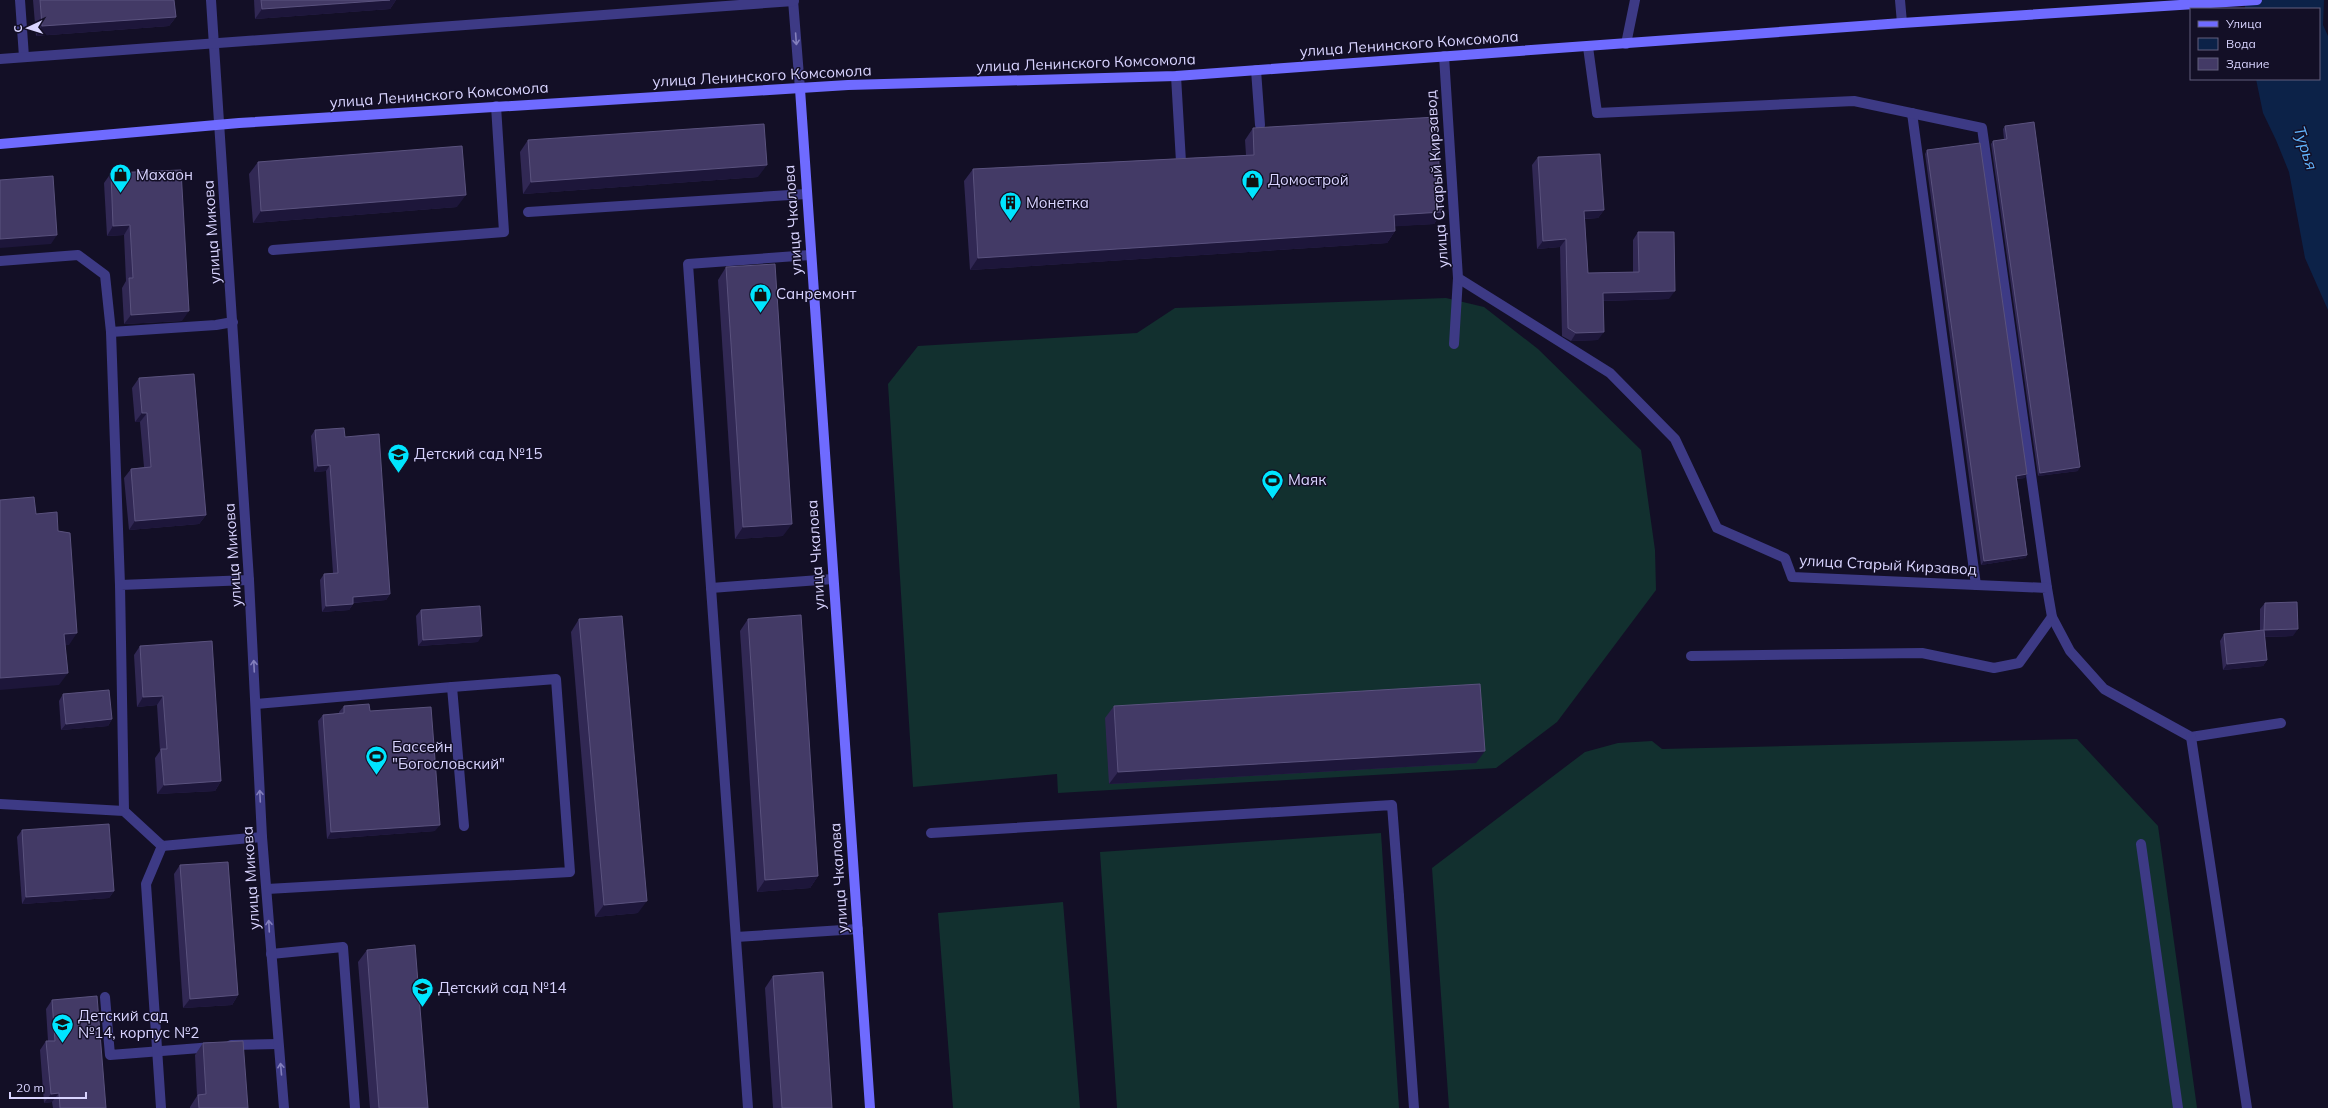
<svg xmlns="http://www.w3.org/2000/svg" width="2328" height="1108" viewBox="0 0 2328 1108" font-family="Mulish,sans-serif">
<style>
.garden{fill:#12302f}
.water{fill:#0c2248}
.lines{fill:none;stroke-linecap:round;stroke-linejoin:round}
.lane{stroke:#3d3a85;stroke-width:10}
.street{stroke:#3d3a85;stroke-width:10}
.secondary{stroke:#6f6bff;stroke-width:10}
.wall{fill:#312854}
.shaded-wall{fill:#1d163a}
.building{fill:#433a66;stroke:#5a527e}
.oneway{stroke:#837fbc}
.labels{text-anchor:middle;stroke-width:3;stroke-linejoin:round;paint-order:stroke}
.street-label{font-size:15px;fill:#d9d4ff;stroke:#130f26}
.poi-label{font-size:15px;fill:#d9d4ff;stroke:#130f26;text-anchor:start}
.water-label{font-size:16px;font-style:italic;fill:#62b6ff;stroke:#130f26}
</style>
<rect width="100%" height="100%" fill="#130f26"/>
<g class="garden">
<path d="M1446 298 1484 307 1538 349 1641 450 1655 550 1656 590 1557 722 1496 768 1058 793 1057 774 913 787 888 384 918 346 1137 333 1175 308Z"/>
<path d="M2077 739 2158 826 2197 1108H1449L1432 868 1585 752 1618 743 1652 741 1662 749Z"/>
<path d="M1381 833 1399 1108H1117L1100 852Z"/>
<path d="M1063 902 1080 1108H953L938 913Z"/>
</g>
<path class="water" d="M2245 0H2324L2323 25 2328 36V310L2305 258 2289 172 2276 140 2263 113 2256 79H2319V9H2245Z"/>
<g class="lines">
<g class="lane">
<path d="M20 0 24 57"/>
<path d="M1626 44 1635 0"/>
<path d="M1256 70 1260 125"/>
<path d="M1176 76 1181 162"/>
<path d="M1912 113 1976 585"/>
<path d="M528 212 806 194"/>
<path d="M273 250 504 232 496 106"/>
<path d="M0 261 78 255 105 275 111 332 216 325 233 322"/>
<path d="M111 332 120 585"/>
<path d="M1454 344 1458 278"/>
<path d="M711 588 833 579"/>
<path d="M1691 656 1922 653 1994 668 2019 663 2052 617"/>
<path d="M256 704 452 687 464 826"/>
<path d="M0 804 124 811 162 846 262 837"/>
<path d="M124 811 120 585 249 580"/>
<path d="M931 833 1392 805 1399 896"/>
<path d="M2141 844 2178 1108"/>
<path d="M267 889 570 872 556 679 452 687"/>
<path d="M736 937 858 929"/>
<path d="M271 954 343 947 355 1108"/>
<path d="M105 997 110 1055 213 1047"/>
<path d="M231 1045 278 1044"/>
<path d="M161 1108 146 884 162 846"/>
<path d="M748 1108 688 264 810 255"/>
</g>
<g class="street">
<path d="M211 0 249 580 262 837 284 1108"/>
<path d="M793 0 800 89"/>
<path d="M1900 0 1902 23"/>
<path d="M1588 47 1597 113 1854 101 1982 128 2047 588"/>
<path d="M1444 56 1458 278 1610 373 1675 439 1717 528 1785 558 1792 577 2047 588 2052 617 2070 651 2104 689 2191 737 2281 723"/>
<path d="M0 59 794 1"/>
<path d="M2191 737 2247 1108"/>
<path d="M1399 896 1414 1108"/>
</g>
<g class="secondary">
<path d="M800 89 870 1108"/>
<path d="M0 144 239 123 848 85 1176 76 1902 23 2257 0"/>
</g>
</g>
<g class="wall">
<path d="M33 0H174L176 17 169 26 36 36Z"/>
<path d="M254 0H396L390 9 255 19Z"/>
<path d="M2005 126 2078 471 2038 476 1991 144 1993 141 2004 140 2003 129Z"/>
<path d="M1253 128 1442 212 1434 224 1394 226 1395 231 1387 243 970 270 964 181 973 169 1246 155 1245 140Z"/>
<path d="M528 140 758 177 523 194 520 152Z"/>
<path d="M1927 150 2025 478 2017 479 2027 555 2025 558 1981 565 1925 154Z"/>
<path d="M1538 157 1604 210 1598 218 1585 219 1588 273 1633 272V240L1638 232 1669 299 1603 301 1598 340 1571 341 1562 336 1560 247 1537 249 1532 165Z"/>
<path d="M258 162 457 207 253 223 249 174Z"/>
<path d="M111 173 182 321 124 324 122 288 126 281 124 235 107 236 104 183Z"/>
<path d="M726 267 783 536 735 539 718 280Z"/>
<path d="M139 378 206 515 199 524 129 530 124 478 131 469 144 467 140 422H135L132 388Z"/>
<path d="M315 430 345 437 390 594 386 600 353 603V604L349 610 322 612 320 580 324 574 333 573 326 471 314 472 311 436Z"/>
<path d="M2265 603 2293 636 2265 637 2267 660 2263 666 2223 670 2220 641 2224 634 2260 631V609Z"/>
<path d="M421 610 478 642 418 646 416 616Z"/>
<path d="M579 619 638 913 595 917 571 632Z"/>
<path d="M748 619 818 876 810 888 757 892 740 631Z"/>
<path d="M140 646 221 781 215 791 157 794 155 758 160 751 157 705 137 707 134 655Z"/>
<path d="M63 694 112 719 108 726 61 730 59 701Z"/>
<path d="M344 706 370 711 435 831 327 839 318 721 323 715 339 714V712Z"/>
<path d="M1114 706 1476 763 1109 784 1105 718Z"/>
<path d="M22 830 114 891 109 898 22 904 17 837Z"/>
<path d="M180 865 238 995 232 1005 183 1008 174 874Z"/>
<path d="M367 950 428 1108H370L358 962Z"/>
<path d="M773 976 832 1108H773L765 988Z"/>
<path d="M52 1000 106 1108H53L52 1102 44 1103 40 1050 46 1041H48L46 1009Z"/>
<path d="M203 1043 248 1108H190V1107L197 1096 195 1055Z"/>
</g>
<g class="shaded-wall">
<path d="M390 0H396L390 9 255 19 262 9Z"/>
<path d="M176 17 169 26 36 36 42 26Z"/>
<path d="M767 165 758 177 523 194 531 182Z"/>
<path d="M466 195 457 207 253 223 261 211Z"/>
<path d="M1604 210 1598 218 1579 219 1584 211Z"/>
<path d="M1442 212 1434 224 1386 227 1394 215Z"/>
<path d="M130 225 124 235 107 236 113 226Z"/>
<path d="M1395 231 1387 243 970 270 978 258Z"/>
<path d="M57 235 51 244 0 248V239Z"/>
<path d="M1566 239 1560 247 1537 249 1543 241Z"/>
<path d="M1675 291 1669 299 1597 301 1603 293Z"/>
<path d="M189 311 182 321 124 324 131 315Z"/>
<path d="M1604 332 1598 340 1571 341 1576 333Z"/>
<path d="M142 413H147L140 422H135Z"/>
<path d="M330 465 326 471 314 472 318 466Z"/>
<path d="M2080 467 2078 471 2038 476 2040 473Z"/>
<path d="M2027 474 2025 478 2014 479 2016 476Z"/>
<path d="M206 515 199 524 129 530 135 521Z"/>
<path d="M792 524 783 536 735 539 743 527Z"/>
<path d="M2027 555 2025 558 1981 565 1984 561Z"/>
<path d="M390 594 386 600 349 603 353 597Z"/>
<path d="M353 604 349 610 322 612 326 606Z"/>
<path d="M2298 629 2293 636 2260 637 2264 630Z"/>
<path d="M77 633 69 645 56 646 64 634Z"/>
<path d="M482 636 478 642 418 646 423 640Z"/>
<path d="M2267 660 2263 666 2223 670 2227 664Z"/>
<path d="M68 673 59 685 0 690V678Z"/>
<path d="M163 696 157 705 137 707 143 697Z"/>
<path d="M112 719 108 726 61 730 66 724Z"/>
<path d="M1485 751 1476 763 1109 784 1118 772Z"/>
<path d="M221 781 215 791 157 794 164 785Z"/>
<path d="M440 825 435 831 327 839 331 832Z"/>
<path d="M818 876 810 888 757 892 765 880Z"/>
<path d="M114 891 109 898 22 904 26 897Z"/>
<path d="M647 901 638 913 595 917 604 905Z"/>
<path d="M238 995 232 1005 183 1008 190 999Z"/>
<path d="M59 1093 52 1102 44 1103 51 1094Z"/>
</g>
<g class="building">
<path d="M40 0H174L176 17 42 26Z"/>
<path d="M261 0H390L262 9Z"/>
<path d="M1436 117 1442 212 1394 215 1395 231 978 258 973 169 1254 155 1253 128Z"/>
<path d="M2034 122 2080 467 2040 473 1993 141 2007 139 2005 126Z"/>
<path d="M764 124 767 165 531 182 528 140Z"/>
<path d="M1980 143 2027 474 2016 476 2027 555 1984 561 1927 150Z"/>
<path d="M462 146 466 195 261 211 258 162Z"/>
<path d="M1600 154 1604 210 1584 211 1588 273 1639 272 1638 232H1674L1675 291 1603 293 1604 332 1576 333 1568 328 1566 239 1543 241 1538 157Z"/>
<path d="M181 170 189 311 131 315 129 278H133L130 225 113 226 111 173Z"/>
<path d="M53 176 57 235 0 239V180Z"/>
<path d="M775 264 792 524 743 527 726 267Z"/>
<path d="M194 374 206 515 135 521 131 469 151 467 147 413H142L139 378Z"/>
<path d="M344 428 345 437 379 434 390 594 353 597V604L326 606 324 574 338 573 330 465 318 466 315 430Z"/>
<path d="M34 497 36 514 57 512 58 531 70 533 77 633 64 634 68 673 0 678V500Z"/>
<path d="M2297 602 2298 629 2264 630 2265 603Z"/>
<path d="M480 606 482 636 423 640 421 610Z"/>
<path d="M801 615 818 876 765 880 748 619Z"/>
<path d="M622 616 647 901 604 905 579 619Z"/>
<path d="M2264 630 2267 660 2227 664 2224 634Z"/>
<path d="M212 641 221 781 164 785 161 749H167L163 696 143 697 140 646Z"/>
<path d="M1480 684 1485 751 1118 772 1114 706Z"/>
<path d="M109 690 112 719 66 724 63 694Z"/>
<path d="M369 704 370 711 431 707 440 825 331 832 323 715 344 713V706Z"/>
<path d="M109 824 114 891 26 897 22 830Z"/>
<path d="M228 862 238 995 190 999 180 865Z"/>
<path d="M415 945 428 1108H379L367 950Z"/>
<path d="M823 972 832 1108H782L773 976Z"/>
<path d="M97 996 106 1108H60L59 1093 51 1094 46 1041H55L52 1000Z"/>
<path d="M243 1041 248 1108H199L198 1095 206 1094 203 1043Z"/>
</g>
<defs><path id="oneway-shaft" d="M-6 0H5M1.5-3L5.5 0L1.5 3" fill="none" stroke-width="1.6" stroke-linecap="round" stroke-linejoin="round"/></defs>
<g class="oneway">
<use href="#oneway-shaft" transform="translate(796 39) rotate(86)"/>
<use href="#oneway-shaft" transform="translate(254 666) rotate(-93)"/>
<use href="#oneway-shaft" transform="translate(260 796) rotate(-93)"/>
<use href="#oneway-shaft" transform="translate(269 926) rotate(-93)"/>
<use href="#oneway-shaft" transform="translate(281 1069) rotate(-95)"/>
</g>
<defs>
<symbol id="shop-pin" viewBox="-11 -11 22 30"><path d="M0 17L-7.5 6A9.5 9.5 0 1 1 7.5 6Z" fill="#00e5ff" stroke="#130f26"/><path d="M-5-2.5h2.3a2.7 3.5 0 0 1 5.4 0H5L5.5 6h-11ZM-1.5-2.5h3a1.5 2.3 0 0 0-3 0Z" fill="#111"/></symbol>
<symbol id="building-pin" viewBox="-11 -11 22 30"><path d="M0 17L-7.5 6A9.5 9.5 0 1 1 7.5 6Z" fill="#00e5ff" stroke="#130f26"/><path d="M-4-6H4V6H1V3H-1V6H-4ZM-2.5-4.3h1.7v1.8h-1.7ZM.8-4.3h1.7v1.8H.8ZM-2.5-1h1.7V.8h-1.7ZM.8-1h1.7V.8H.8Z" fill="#111"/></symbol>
<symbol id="school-pin" viewBox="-11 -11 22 30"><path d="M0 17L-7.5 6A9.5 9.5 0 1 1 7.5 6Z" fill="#00e5ff" stroke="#130f26"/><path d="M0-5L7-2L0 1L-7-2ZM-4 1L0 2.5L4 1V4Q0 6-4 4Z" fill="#111"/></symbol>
<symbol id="stadium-pin" viewBox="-11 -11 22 30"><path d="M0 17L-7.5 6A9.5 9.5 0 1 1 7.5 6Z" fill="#00e5ff" stroke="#130f26"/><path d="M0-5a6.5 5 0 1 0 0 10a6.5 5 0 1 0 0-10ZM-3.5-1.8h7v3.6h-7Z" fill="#111"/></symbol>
</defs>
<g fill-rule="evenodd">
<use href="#shop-pin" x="108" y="162" width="25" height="34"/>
<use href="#shop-pin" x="1240" y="168" width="25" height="34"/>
<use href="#building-pin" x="998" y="190" width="25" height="34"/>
<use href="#shop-pin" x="748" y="282" width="25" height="34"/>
<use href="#school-pin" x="386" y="442" width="25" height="34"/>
<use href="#stadium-pin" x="1260" y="468" width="25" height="34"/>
<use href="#stadium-pin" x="364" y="744" width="25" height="34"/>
<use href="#school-pin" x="410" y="976" width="25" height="34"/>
<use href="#school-pin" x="50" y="1012" width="25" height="34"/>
</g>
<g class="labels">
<g class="street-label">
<text transform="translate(1409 44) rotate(-4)" y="5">улица Ленинского Комсомола</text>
<text transform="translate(1086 63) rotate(-2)" y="5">улица Ленинского Комсомола</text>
<text transform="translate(762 76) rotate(-3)" y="5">улица Ленинского Комсомола</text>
<text transform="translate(439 95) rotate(-4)" y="5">улица Ленинского Комсомола</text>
<text transform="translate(1437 179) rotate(-94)" y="5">улица Старый Кирзавод</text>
<text transform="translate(793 220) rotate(-94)" y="5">улица Чкалова</text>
<text transform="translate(212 232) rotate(-94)" y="5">улица Микова</text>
<text transform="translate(233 555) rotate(-94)" y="5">улица Микова</text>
<text transform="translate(816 555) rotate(-94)" y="5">улица Чкалова</text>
<text transform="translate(1888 565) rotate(3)" y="5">улица Старый Кирзавод</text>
<text transform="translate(251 878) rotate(-94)" y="5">улица Микова</text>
<text transform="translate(839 878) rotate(-94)" y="5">улица Чкалова</text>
</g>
<g class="poi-label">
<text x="136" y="180">Махаон</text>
<text x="1268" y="185">Домострой</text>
<text x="1026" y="208">Монетка</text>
<text x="776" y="299">Санремонт</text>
<text x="414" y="459">Детский сад №15</text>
<text x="1288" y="485">Маяк</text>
<text x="392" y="752">Бассейн<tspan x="392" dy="17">"Богословский"</tspan></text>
<text x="438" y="993">Детский сад №14</text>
<text x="78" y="1021">Детский сад<tspan x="78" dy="17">№14, корпус №2</tspan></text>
</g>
<g class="water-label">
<text transform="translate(2306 148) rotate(72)" y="6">Турья</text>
</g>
</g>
<rect x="2190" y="8" width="130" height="72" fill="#130f26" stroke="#625e7d"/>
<rect x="2198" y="21" width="20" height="6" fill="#6f6bff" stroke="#625e7d"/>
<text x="2226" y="28" font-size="12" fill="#d9d4ff">Улица</text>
<rect x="2198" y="38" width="20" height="12" fill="#0c2248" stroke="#625e7d"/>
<text x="2226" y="48" font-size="12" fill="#d9d4ff">Вода</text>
<rect x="2198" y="58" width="20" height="12" fill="#433a66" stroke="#625e7d"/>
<text x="2226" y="68" font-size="12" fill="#d9d4ff">Здание</text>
<g transform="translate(28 28) rotate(266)" stroke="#130f26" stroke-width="3" paint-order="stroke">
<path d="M0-3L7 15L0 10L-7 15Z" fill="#d9d4ff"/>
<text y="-6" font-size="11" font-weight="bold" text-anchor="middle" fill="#d9d4ff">С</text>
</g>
<path d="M10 1092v6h76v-6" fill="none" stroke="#d9d4ff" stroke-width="2"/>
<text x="16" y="1092" font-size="12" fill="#d9d4ff" stroke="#130f26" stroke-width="3" paint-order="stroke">20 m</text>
</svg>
